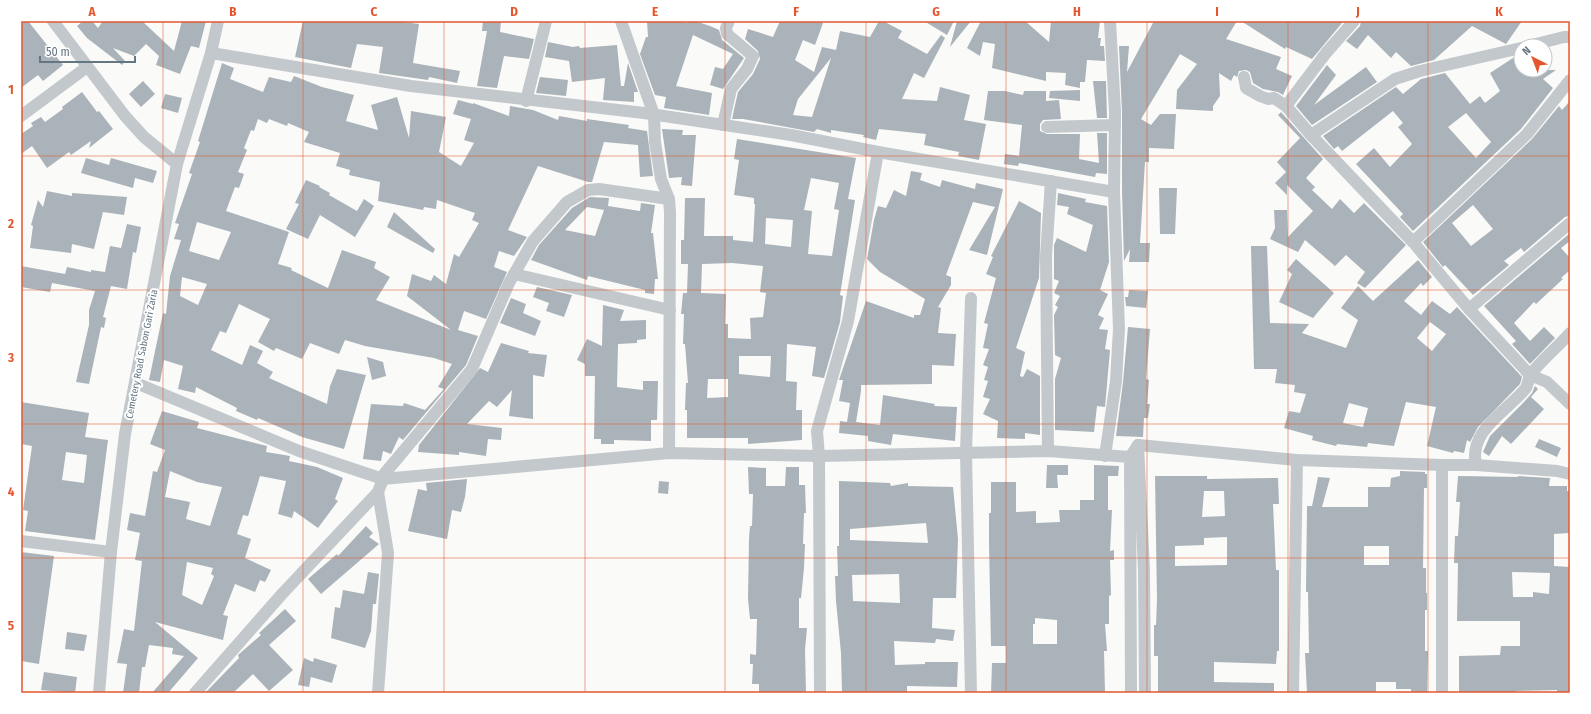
<svg xmlns="http://www.w3.org/2000/svg" width="1591" height="714" viewBox="0 0 1591 714" font-family="'Fira Sans Condensed',sans-serif">
<style>
.building{fill:#aab3b9;fill-rule:evenodd}
.lines{fill:none;stroke-linecap:round;stroke-linejoin:round}
.street{stroke:#c3c8cc;stroke-width:12}
.grid{fill:none;stroke:#e4572e;stroke-width:1;stroke-opacity:0.55}
.labels{text-anchor:middle;stroke-width:4;stroke-linejoin:round;paint-order:stroke}
.street-label{font-size:10px;fill:#657683;stroke:#fff}
.neatline{fill:none;stroke:#e4572e;stroke-width:1.5}
.grid-label{font-size:13px;text-anchor:middle;font-weight:bold;fill:#e4572e}
</style>
<rect width="100%" height="100%" fill="#fafaf8"/>
<g class="building">
<path d="M25 21H28L63 65 43 81 38 75 21 88V24Z"/>
<path d="M83 21H92L98 28 103 21H142L174 51 182 21H206L199 48 191 46 180 74 156 65 159 56 146 44 134 56 113 48 125 61 122 65 87 38 77 26Z"/>
<path d="M303 21H395L419 24 413 63 460 71 457 83 429 77 428 80 379 73 383 47 357 44 351 68 295 57Z"/>
<path d="M483 21H501L500 32 534 39 529 59 504 56 497 88 477 86 487 31H482Z"/>
<path d="M647 21H675L687 23 688 21H695L710 26 719 30 722 40 744 58 723 89 710 85 715 67 723 69 733 54 693 35 676 86 712 93 709 115 664 108 666 97 655 95 640 54 646 37H648Z"/>
<path d="M780 21H818L823 23 815 45 803 40 795 60 814 72 822 47 836 50 840 31 870 37 879 21H883L902 31 898 38 927 54 941 35 945 38 924 78 914 73 902 99 937 101 940 87 970 95 964 120 986 124 979 160 958 156 959 152 924 145 926 134 879 129 876 140 863 137 864 135 831 130V133L817 129 814 132 743 119H732L738 92 753 74 760 59 758 51 745 39 748 29 773 37ZM831 58 812 117 793 115 798 99Z"/>
<path d="M924 21H954L947 35Z"/>
<path d="M957 21H971L950 47Z"/>
<path d="M981 21H1025L1049 42 1051 21H1100L1098 38H1101L1100 46H1104L1105 61 1087 60 1085 82H1080V88L1065 85 1066 73 1046 72V81L992 68 995 44 983 42 980 56 967 48Z"/>
<path d="M1154 21H1237L1226 39 1281 57 1276 69 1292 76 1283 95 1278 92 1263 89 1253 83 1250 72 1246 70 1239 71 1237 77 1234 75 1231 81 1219 73 1220 96 1213 106V111L1176 109 1177 90 1197 64 1180 54 1141 119 1151 125 1160 114H1176L1174 149 1149 148V162H1145L1140 243H1150L1149 262H1129L1130 249 1124 261 1122 192V112L1119 46H1129L1127 72Z"/>
<path d="M1241 21H1342V23L1312 59 1286 47 1285 49Z"/>
<path d="M1361 21H1522L1506 44 1472 26 1434 60 1411 66 1396 52 1391 58 1368 35 1357 49 1346 41 1360 26Z"/>
<path d="M548 42 573 47 579 46 580 48 617 45 621 86H624L628 63 638 92H634V102L603 100 605 78 572 82 569 61 545 57Z"/>
<path d="M1521 56V70H1556L1543 79 1553 88 1521 129 1413 231 1400 217 1403 214 1356 164 1374 148 1390 167 1412 144 1398 127 1403 123 1393 111 1342 151 1338 146 1334 149 1323 136 1396 87 1403 94 1421 79 1445 73 1470 104 1480 96 1485 103 1500 91 1490 73 1513 58ZM1466 113 1491 142 1476 158 1448 127Z"/>
<path d="M222 63 234 68 230 79 263 92 269 77 291 82 294 76 322 87 354 95 346 121 378 130 371 105 397 97 409 138 411 111 446 117 439 152 461 166 474 143 464 140 471 119 453 114 458 100 473 104V103L509 116 510 106 533 110 558 120 559 116 587 121V119L629 125 628 128 647 131 653 176 640 177 638 145 604 142 592 182H588L538 166 508 230 527 237 514 256 499 251 494 267 507 272 486 319 464 311 458 330 478 336 466 365 403 440 399 437 391 454 383 451 381 461 363 459 371 404 403 406 404 403 425 410 444 389 438 387 452 364 434 358 365 346 345 340 339 354 310 343 302 359 276 348 274 351 258 342 270 319 239 304 226 333 220 331 211 350 242 365 250 345 263 351 257 363 273 372 269 378 327 404 330 386 337 369 366 375 344 449 302 437 258 418 257 420 236 411 237 408 196 387 195 393 178 389 183 366 164 360 160 382 149 380 163 313 166 314 170 276 181 240 174 239 179 224 175 223 192 174 189 173 200 142 198 141ZM258 119 267 123 269 119 287 126 288 123 309 132 304 142 340 153 336 166 350 170 349 175 380 182 378 201 423 210 424 207 436 209 437 200 475 213 472 220 479 223 459 257 454 254 446 284 434 275 431 281 412 274 407 296 451 330 376 300 390 277 374 268 376 262 342 250 328 288 291 270 292 268 278 264 289 232 226 211 235 187 239 188 244 174 238 172 247 150 244 148 251 130 254 131ZM197 222 231 232 219 260 189 251ZM182 277 207 284 198 305 180 296Z"/>
<path d="M1327 65 1336 75 1314 105 1366 67 1377 82 1312 125 1296 106Z"/>
<path d="M540 77 568 80 566 96 536 93Z"/>
<path d="M143 81 155 94 141 107 129 94Z"/>
<path d="M1093 81H1106L1107 118H1097Z"/>
<path d="M1080 90V101L1049 98 1050 91Z"/>
<path d="M988 91H1005L1023 95 1024 91H1046V101L1059 100 1061 119 1043 120 1040 124V131L1047 134H1080L1079 159 1099 163 1097 133H1107V174L1096 173 1095 177 1019 163 1018 166 1004 164 1005 154 1019 156 1022 125 984 120Z"/>
<path d="M82 92 97 112 99 111 113 129 89 148 91 141 71 155 69 152 47 168 32 146 21 154V134L33 126 31 123 41 117 45 122 63 109 62 107Z"/>
<path d="M165 94 182 98 178 113 161 108Z"/>
<path d="M1570 101V216L1565 217 1524 252 1521 248 1504 261 1509 265 1473 295 1445 265 1443 267 1423 242 1532 139 1559 106 1562 110ZM1473 205 1493 229 1471 246 1452 223Z"/>
<path d="M1281 112 1323 159 1306 178 1315 187 1312 190 1332 209 1340 199 1354 213 1364 203 1406 245 1365 288 1357 283 1365 272 1346 255 1335 266 1305 240 1298 252 1270 239 1275 228 1274 210H1287L1288 237 1313 211 1287 185V195L1275 183 1286 172 1277 162 1300 138 1278 115Z"/>
<path d="M662 129 683 130 682 135H696L692 186 681 185 682 177 669 178Z"/>
<path d="M737 139 856 158 848 199 855 200 840 295 843 296 840 322 824 378 812 376 816 347 787 344 786 381 797 382 796 410H802V440L748 444V438H687V410H685L686 383H688L685 344H683L684 314H681L683 293H687L688 264H681V240H684L685 198H705L704 236H733V240L753 242 755 204H754V198L734 195 739 160 734 159ZM811 178 839 183 834 209 839 210 832 256 808 254 812 211 804 210ZM766 218 793 220 791 247 765 244ZM732 263 763 266 760 292 766 293 763 317 750 318 751 339 728 338V324H725L726 294 701 293 702 264ZM739 356H771L770 377 739 374ZM708 379H728V397L707 398Z"/>
<path d="M86 158 109 165 111 158 157 171 153 183 135 178 133 188 81 173Z"/>
<path d="M911 171 922 173 920 180 940 187 942 180 975 189 976 183 1003 189 987 255 969 250 995 207 973 202 946 275 951 277V285L938 307 941 308 938 333 956 334 954 366 932 365V384L861 385V391L856 422 880 425 883 395 935 404 934 406 957 407 955 441 893 434 891 445 868 441V436L839 433 840 421 847 422 850 403 839 401 843 380H839L866 301 914 318V315H920L925 299 880 272 867 259 874 220 878 206 886 208 894 190 906 196Z"/>
<path d="M306 180 320 186 319 187 330 193 329 195 357 211 364 199 374 206 355 237 320 215 308 239 286 229 299 204 295 203Z"/>
<path d="M1159 188H1177L1175 234H1160Z"/>
<path d="M47 191 72 196V193L127 197 124 215 103 212 94 249 72 244 71 253 30 248 33 226 31 225 38 200 43 207Z"/>
<path d="M1058 193 1086 199 1085 202 1107 206 1109 262 1100 290 1108 294 1098 315 1104 318 1099 329 1108 330 1105 349 1110 350 1105 407 1097 406 1094 432 1055 430V379L1061 358 1055 355 1054 315 1058 307 1055 305 1060 296 1054 293 1059 281 1054 279V245L1057 238 1086 252 1093 225 1067 214 1069 207 1057 205Z"/>
<path d="M590 197 609 198 608 206 640 211 641 203 655 205 651 233H653L658 279H655L654 294 645 293V290L588 276 587 280 531 260 539 245 572 208ZM587 207 604 210 595 236 565 230Z"/>
<path d="M1019 201 1041 213 1039 278 1016 348 1025 352 1020 376 1023 377 1027 369 1040 376V435L1025 433V439L997 438 998 421 983 414 990 399 983 397 988 381 984 380 988 367 983 365 989 349 983 348 988 324 984 323 996 278 986 274 993 257 991 256Z"/>
<path d="M394 212 435 249 433 253 387 227Z"/>
<path d="M127 224 141 227 136 253 133 252 127 289 111 286 103 317 106 318 104 328 101 327 89 384 76 382 89 325V310L95 291 52 283 50 292 21 287V266L65 274 67 267 91 272V270L105 272 110 246 121 248Z"/>
<path d="M1570 233V241L1561 248 1570 258V270L1561 278 1563 279 1536 304 1534 302 1514 323 1530 341 1544 327 1555 338 1530 364 1512 344 1516 341 1484 306Z"/>
<path d="M1251 246H1267L1270 323 1309 324 1302 333 1346 348 1358 320 1341 308 1358 286 1373 301 1418 260 1432 277 1423 286 1421 283 1404 301 1421 315 1432 301 1450 314 1457 307 1522 377 1520 384 1478 427 1470 442 1467 440 1464 453 1454 451 1453 453 1427 446 1436 407 1406 402 1394 446 1368 443 1367 447 1337 444 1336 446 1312 440 1313 436 1284 428 1289 411 1300 413 1306 394 1294 392 1295 385 1275 383 1277 369H1254ZM1430 322 1446 334 1432 351 1417 338ZM1349 403 1368 408 1363 427 1343 423Z"/>
<path d="M1296 259 1334 293 1313 318 1279 302 1292 274 1287 270Z"/>
<path d="M537 287 572 295 564 317 546 311 549 303 533 297Z"/>
<path d="M1129 290 1148 291 1146 308 1126 306 1125 297H1128Z"/>
<path d="M511 298 526 304 523 313 541 321 535 336 500 323Z"/>
<path d="M603 305 624 310 620 321 646 320V339L637 340V343L618 344 617 387 643 390V381H658L657 420H651V441L614 440V444H601V439H594L595 376H585V364L577 360 587 339 602 346Z"/>
<path d="M1128 327 1150 329 1146 379 1149 380 1147 404H1150L1148 418H1144L1143 437 1116 436 1123 382Z"/>
<path d="M501 343 529 351 528 353 547 355 544 377 533 375V419L509 416 512 390 497 407 489 401 467 424 502 428 501 440 488 439 486 456 459 452V455L418 452 419 445 480 368 488 372Z"/>
<path d="M367 357 383 362 386 376 372 380Z"/>
<path d="M1535 386 1538 389 1531 397 1544 409 1511 444 1502 436 1489 456 1483 452 1490 436 1524 402 1532 393Z"/>
<path d="M21 402 89 413 85 437 108 440 95 540 25 531 28 511 23 510 32 446 21 444ZM66 452 87 455 84 483 62 480Z"/>
<path d="M162 411 199 422 197 428 267 446 266 452 290 456 289 461 317 467 343 478 335 499 338 501 318 528 294 511 292 518 278 514 286 481 260 476 248 516 243 515 237 534 251 539 245 558 271 570 265 582 260 580 255 592 235 584 223 615 228 616 223 640 155 622 198 658 168 693H152L184 656 172 654 173 648 149 645 145 667H142L139 693H123L127 664 117 663 124 629 134 631 142 561 135 560 140 533 127 530 130 513 145 516 153 471 157 472 165 450 150 444ZM170 471 197 482 222 487 210 526 186 519 190 502 165 497ZM187 562 213 568 211 574 214 576 202 605 182 595Z"/>
<path d="M1539 439 1561 448 1557 457 1535 447Z"/>
<path d="M1047 465H1068V475H1057L1058 488H1046Z"/>
<path d="M1094 465 1119 466 1118 476H1108V510H1112L1110 551 1114 550V560H1110L1111 595 1109 596V624H1105L1107 651H1104L1105 693H991L992 663H1006V646H991L989 543V513H991V482H1016V512L1036 511V523L1060 522 1059 510H1080V500H1094ZM1035 618 1057 620V644H1033V624H1035Z"/>
<path d="M748 467 766 468V486H785L786 467H799V485H805L806 513H804L803 544H805L804 568 801 598H799V628H807L805 650 806 693H759V684H752L753 664H750V654L756 655 757 619H750L748 599 749 539 750 526H752L753 494H749Z"/>
<path d="M1400 471 1425 472V474H1427V488H1424L1423 568H1426V593H1427V610H1425V651H1428L1427 693H1411V689H1396V682H1376V692L1307 693 1305 653H1309L1308 592H1306L1307 506H1312L1318 477 1330 478 1322 507H1368V487H1390L1391 478 1400 476ZM1364 546H1389V565H1364Z"/>
<path d="M1155 476H1207V479L1278 478 1279 504H1273L1276 570H1279V651H1277L1276 664 1214 662V682L1274 683V693H1158V656H1154V625H1156L1157 599ZM1204 491H1224L1225 516 1202 517ZM1227 537V565L1175 566V546L1204 545V538Z"/>
<path d="M1458 476 1519 477 1517 476 1550 478 1549 486H1567V491H1570V533L1554 534V566L1570 567V693H1557V690L1515 691V693H1459V656L1500 655 1501 646H1520V621H1457L1458 563H1454L1455 536H1458L1460 502H1456ZM1512 572 1550 573 1549 594 1533 592V597H1513Z"/>
<path d="M467 479 465 497 461 512 452 510 447 539 408 531 418 489 427 491 426 483Z"/>
<path d="M659 481 669 482 668 494 658 493Z"/>
<path d="M839 481 890 483 891 486 908 483V486L953 487 958 539 956 598H933L932 628 955 630 953 641 936 639 935 643 894 641 895 665 925 664V662H958L957 687 907 686V693H842L841 653 836 601 835 576H838L837 546H839ZM926 523 928 543 850 540V529ZM899 574 900 603 853 601 852 575Z"/>
<path d="M366 526 373 533 369 537 379 544 321 594 308 579 337 554 338 556Z"/>
<path d="M21 552 54 556 39 664 21 661Z"/>
<path d="M368 572 379 574 376 604H373L371 631 365 648 331 638 335 607 340 608 343 590 364 594Z"/>
<path d="M285 609 296 621 269 645 293 670 269 691 253 674 233 693H205L239 658 238 655 261 635 259 633Z"/>
<path d="M67 632 87 635 84 651 65 649Z"/>
<path d="M304 658 313 662 314 658 337 665 332 683 311 677 309 687 298 685Z"/>
<path d="M44 672 77 677 75 693 41 690Z"/>
</g>
<g class="lines">
<g class="street">
<path d="M53 21 125 116 144 137 177 164"/>
<path d="M621 21 654 115 655 142 661 179 669 199 670 212 669 453"/>
<path d="M1528 46 1564 37H1570"/>
<path d="M211 53 411 86 644 113 791 135 878 152 1114 192"/>
<path d="M1244 77 1246 88 1260 96 1268 99 1274 98 1286 106 1311 135 1413 242 1469 309 1530 375 1547 382 1570 404"/>
<path d="M526 101 546 21"/>
<path d="M1286 106 1326 53 1354 21"/>
<path d="M21 116 87 67"/>
<path d="M723 125 731 89 747 69 753 56 727 34 726 28 729 21"/>
<path d="M1047 127 1115 125"/>
<path d="M1311 135 1395 79 1420 71 1521 48"/>
<path d="M1413 242 1527 134 1570 80"/>
<path d="M514 274 670 310"/>
<path d="M1469 309 1570 223"/>
<path d="M136 383 299 451 383 479 385 473 396 460 472 369 509 283 533 241 567 202 588 190 599 189 669 199"/>
<path d="M1138 445 1297 460 1442 465H1476L1557 471 1570 474"/>
<path d="M1138 445 1144 570 1145 693"/>
<path d="M1048 451 1046 256 1051 181"/>
<path d="M1105 456 1116 381 1119 329 1114 192 1115 112 1110 21"/>
<path d="M1130 457 1131 693"/>
<path d="M1442 465V693"/>
<path d="M1476 465C1468 430 1508 411 1526 388 1528 384 1528 380 1530 376 1536 365 1561 344 1570 333"/>
<path d="M21 541 111 552"/>
<path d="M99 693 111 552 125 434 177 164 211 53 218 21"/>
<path d="M195 693 282 594 378 492 383 479 669 453 819 456 1048 451 1130 457 1138 445"/>
<path d="M378 693 388 553 378 492"/>
<path d="M820 693 819 456 817 431 848 321 878 152"/>
<path d="M971 693 966 453 971 298"/>
<path d="M1293 693 1297 460"/>
</g>
</g>
<path class="grid" d="M163 21V693M303 21V693M444 21V693M585 21V693M725 21V693M866 21V693M1006 21V693M1147 21V693M1288 21V693M1428 21V693M21 156H1570M21 290H1570M21 424H1570M21 558H1570"/>
<g class="labels">
<g class="street-label">
<text transform="translate(141 354) rotate(-79)" y="4">Cemetery Road Sabon Gari Zaria</text>
</g>
</g>
<rect width="1591" height="714" fill="none" stroke="#ffffff" stroke-width="44"/>
<g transform="translate(1533 58) rotate(318)"><circle r="19" fill="#ffffff" stroke="#c1c8cd"/>
<path d="M0-3L7 15L0 10L-7 15Z" fill="#e4572e"/>
<text y="-6" font-size="11" font-weight="bold" text-anchor="middle" fill="#657683">N</text>
</g>
<path d="M40 56v6h95v-6" fill="none" stroke="#657683" stroke-width="2"/>
<text x="46" y="56" font-size="12" fill="#657683" stroke="#ffffff" stroke-width="3" paint-order="stroke">50 m</text>
<rect x="22" y="22" width="1547" height="670" class="neatline"/>
<g class="grid-label">
<text x="92" y="16">A</text>
<text x="233" y="16">B</text>
<text x="374" y="16">C</text>
<text x="514" y="16">D</text>
<text x="655" y="16">E</text>
<text x="796" y="16">F</text>
<text x="936" y="16">G</text>
<text x="1077" y="16">H</text>
<text x="1217" y="16">I</text>
<text x="1358" y="16">J</text>
<text x="1499" y="16">K</text>
<text x="11" y="94">1</text>
<text x="11" y="228">2</text>
<text x="11" y="362">3</text>
<text x="11" y="496">4</text>
<text x="11" y="630">5</text>
</g>
</svg>
